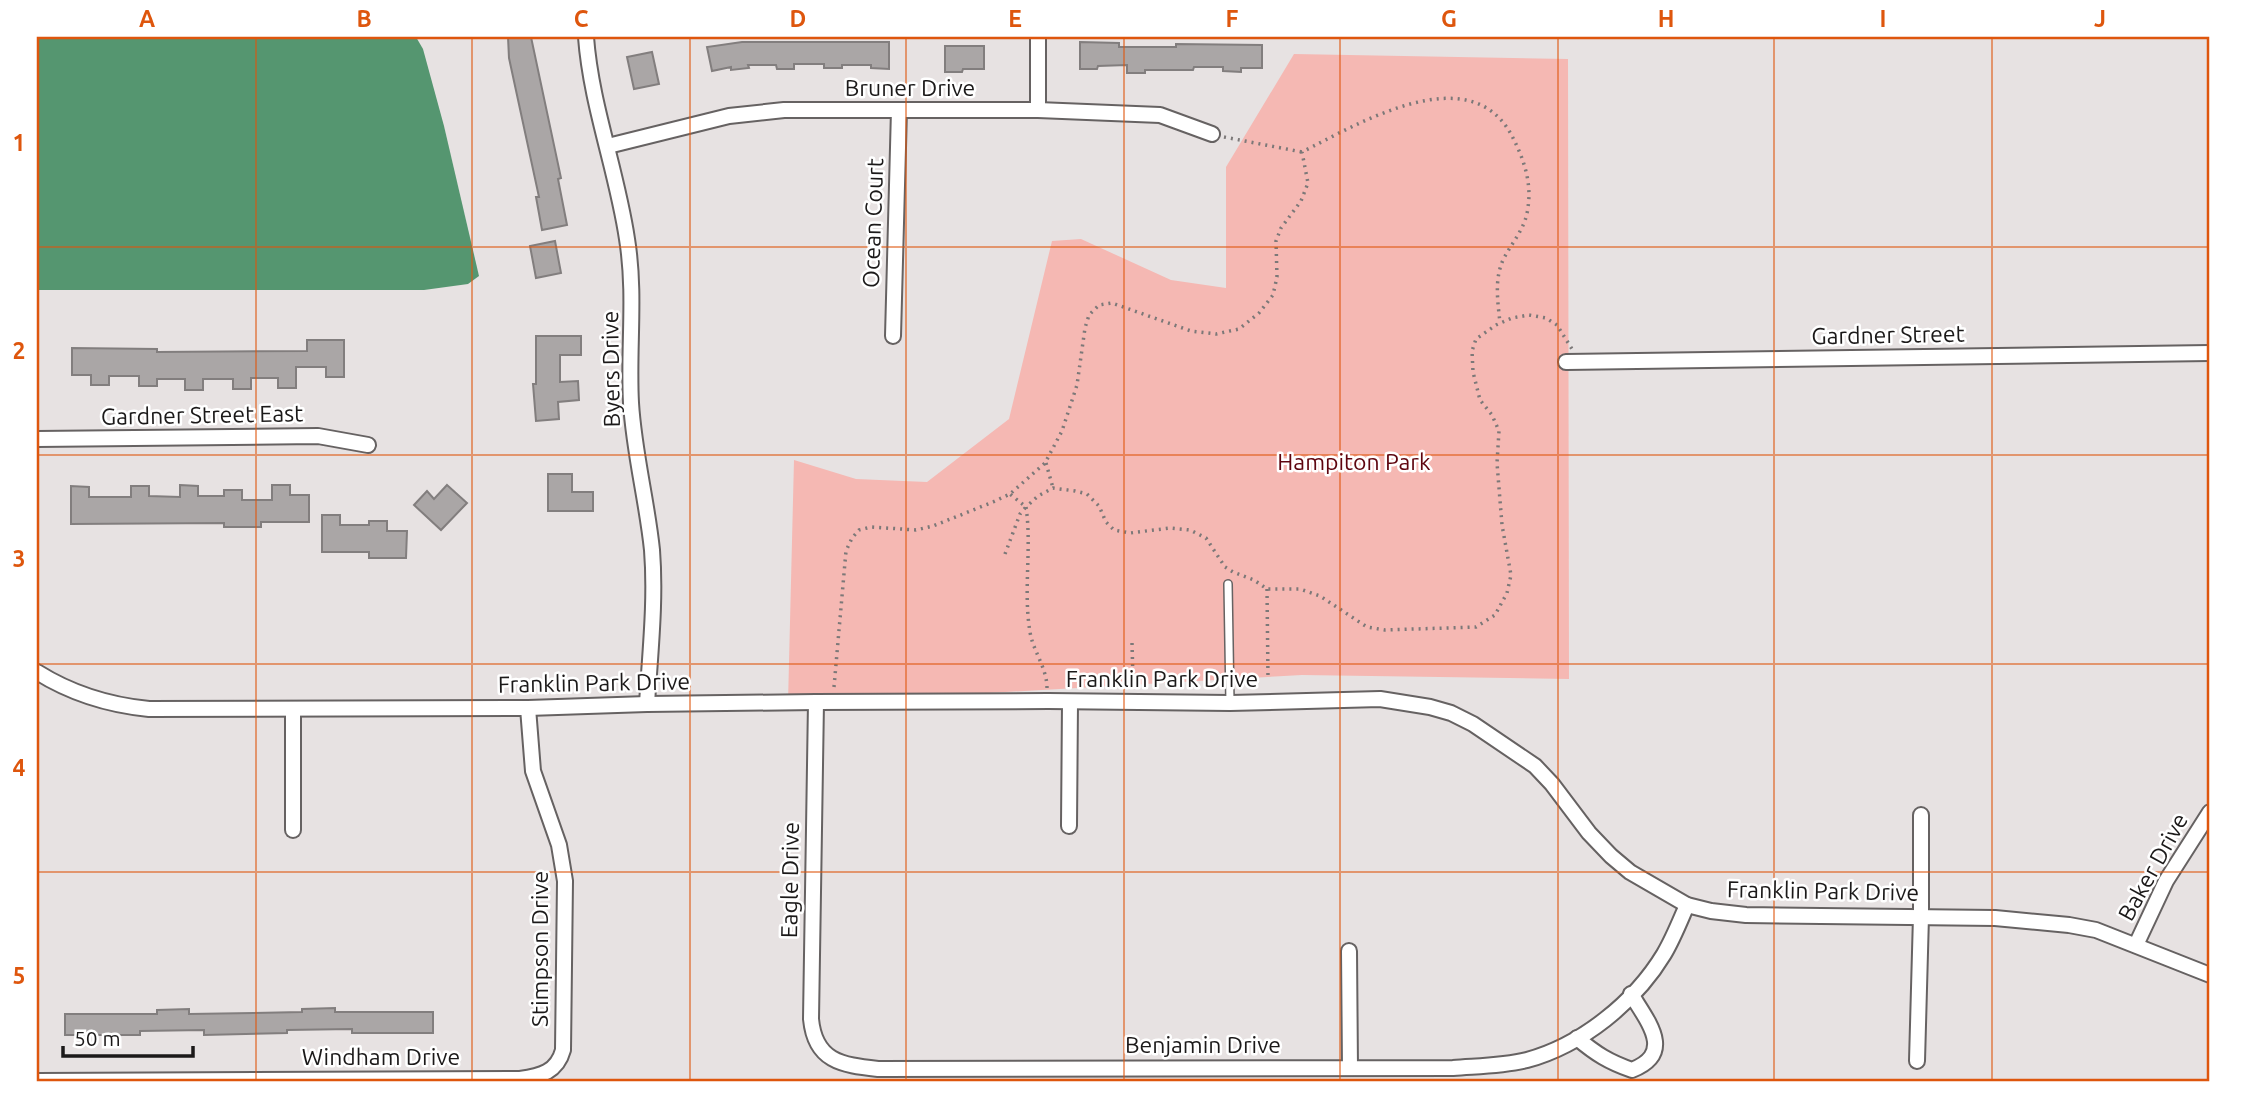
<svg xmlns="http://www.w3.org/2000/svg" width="2247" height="1119" viewBox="0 0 2247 1119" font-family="Ubuntu,sans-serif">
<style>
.green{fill:#f5b8b3}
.water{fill:#559670}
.building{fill:#aaa6a6;stroke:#827e7e;stroke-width:2}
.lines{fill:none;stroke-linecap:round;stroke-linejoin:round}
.service-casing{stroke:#666262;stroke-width:10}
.minor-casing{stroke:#666262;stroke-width:18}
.path{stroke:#7c7878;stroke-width:3.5;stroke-dasharray:2 5;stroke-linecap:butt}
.service{stroke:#fff;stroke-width:7}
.minor{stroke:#fff;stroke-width:14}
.grid{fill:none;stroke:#de560d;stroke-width:2;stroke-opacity:0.55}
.labels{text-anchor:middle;stroke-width:5;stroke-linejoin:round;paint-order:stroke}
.street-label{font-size:23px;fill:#1b1919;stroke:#fff}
.park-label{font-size:23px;fill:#5e050f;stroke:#fff}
.neatline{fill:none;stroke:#de560d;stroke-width:2.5}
.grid-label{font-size:23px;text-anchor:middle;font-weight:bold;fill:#de560d}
</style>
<rect width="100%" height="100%" fill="#e7e2e2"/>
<path class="green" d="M1294 54 1568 59 1569 679 1302 675 833 702 788 703 794 460 856 479 927 482 1009 419 1052 241 1081 239 1171 280 1226 288V167Z"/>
<path class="water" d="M37 37H416L423 49 444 126 479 276 468 284 424 290H37Z"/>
<g class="building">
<path d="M508 37H531L561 178 558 179 567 225 542 230 536 197H539L509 58Z"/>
<path d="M742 42H889V69L871 68V65H842V68H824V64H794V69H777L776 65H748L749 68 731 70V67L712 71 707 47Z"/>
<path d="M1080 42 1119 43V47H1176V44L1262 45V68H1241V72L1223 71V67H1194L1193 70H1145V73H1127V65L1098 66 1097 69H1080Z"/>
<path d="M945 46H984V69H963L962 72H945Z"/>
<path d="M652 52 659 84 634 89 627 57Z"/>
<path d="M555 241 561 273 536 278 530 246Z"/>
<path d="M536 336H581V355H560V382L578 381 579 400 558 402 559 419 536 421 533 384H536Z"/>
<path d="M307 340H344V377H326V367H296V388H278V378H251V389H233V379H203V390H185V379H157V386H139V376H109V385H91V375H72V348L157 349V352L307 351Z"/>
<path d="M548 474H572V492H593V511H548Z"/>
<path d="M180 485 198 486V496H224V490H242V500H272V485H290V495H309V522H261V527H224V523L71 524V486L89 487V497H131V486H149V496L180 497Z"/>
<path d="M447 485 467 503 441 530 414 505 427 491 434 499Z"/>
<path d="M322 515H340V525H369V521H387V531H407L406 558H369V552H322Z"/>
<path d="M335 1008V1012H433V1033H352V1029L287 1030V1033L204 1035V1030L140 1031V1035H65V1014H157V1010L189 1009V1014L254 1013 302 1012V1009Z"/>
</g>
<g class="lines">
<defs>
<path id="service" d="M1228 584 1230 703"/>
<g id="minor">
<path d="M586 37C591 105 617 171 627 239 636 295 628 348 631 403 634 453 647 501 652 550 656 601 650 653 647 704"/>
<path d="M1038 110V37"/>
<path d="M608 146 729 116 784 110H1038L1160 115 1212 134"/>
<path d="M893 336 899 110"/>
<path d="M1566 362 2210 353"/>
<path d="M37 439 318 436 368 445"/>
<path d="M37 672C72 694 108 705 149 709L528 708 647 704 816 702 1048 701 1230 703 1380 699 1430 707 1451 713 1473 724 1535 766 1552 784 1589 833 1611 856 1630 872 1687 905 1711 911 1746 915 1995 918 2069 925 2096 930 2210 975"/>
<path d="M816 702 811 1019C815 1061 841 1065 878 1069L1453 1068C1478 1066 1503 1066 1527 1060 1582 1045 1635 1002 1664 954 1673 939 1680 921 1687 905"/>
<path d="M1069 826 1070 703"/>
<path d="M293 830V709"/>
<path d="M2136 945 2166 881 2210 812"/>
<path d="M1349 951 1350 1068"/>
<path d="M1577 1038C1596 1054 1609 1062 1632 1070 1675 1053 1648 1022 1631 994"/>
<path d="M1917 1061 1921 916V815"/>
<path d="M37 1081 520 1079C541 1076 557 1072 563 1050L565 881 559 845 533 771 528 708"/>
</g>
</defs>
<use href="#service" class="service-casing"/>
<use href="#minor" class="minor-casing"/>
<g class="path">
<path d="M1224 137 1302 152"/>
<path d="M1046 463 1053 488"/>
<path d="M1005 554 1020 514 1026 507 1010 494"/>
<path d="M1267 589 1268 678"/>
<path d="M1132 643 1133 680"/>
<path d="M834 687 846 551 852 538 859 530 871 527 916 530 933 526 993 502 1010 494 1045 463 1062 431 1077 385 1085 328 1089 315 1099 305 1112 303 1191 331 1216 334 1239 329 1259 313 1273 295 1277 277 1276 241 1281 228 1301 201 1308 183 1302 152C1358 124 1470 56 1512 136 1523 157 1532 182 1528 207 1526 228 1512 242 1503 260 1494 280 1498 303 1500 323"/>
<path d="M1047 688C1047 668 1033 651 1030 632 1023 591 1032 548 1026 507L1038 496 1053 488 1075 491 1087 494 1099 506 1106 522 1114 530 1130 533 1170 528 1190 530 1206 538 1225 567 1233 572 1254 580 1267 589H1300L1320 596 1367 627 1385 630 1476 627 1495 615 1507 593 1511 575 1502 525 1497 463 1499 431 1492 415 1480 400 1473 372 1472 351 1476 339 1496 325 1512 318 1529 315 1546 318 1557 325 1572 349"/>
</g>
<use href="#service" class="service"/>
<use href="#minor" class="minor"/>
</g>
<path class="grid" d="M256 37V1082M472 37V1082M690 37V1082M906 37V1082M1124 37V1082M1340 37V1082M1558 37V1082M1774 37V1082M1992 37V1082M37 247H2210M37 455H2210M37 664H2210M37 872H2210"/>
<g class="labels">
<g class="street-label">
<text x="910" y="96">Bruner Drive</text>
<text transform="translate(873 223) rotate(-88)" y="8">Ocean Court</text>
<text transform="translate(1888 335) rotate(-1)" y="8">Gardner Street</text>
<text transform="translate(611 369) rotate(-91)" y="8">Byers Drive</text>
<text transform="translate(202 415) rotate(-1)" y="8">Gardner Street East</text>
<text x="1162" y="687">Franklin Park Drive</text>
<text transform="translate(594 683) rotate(-1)" y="8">Franklin Park Drive</text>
<text transform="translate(2153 867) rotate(-61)" y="8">Baker Drive</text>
<text transform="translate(790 880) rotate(-89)" y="8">Eagle Drive</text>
<text transform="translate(1823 891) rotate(1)" y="8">Franklin Park Drive</text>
<text transform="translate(540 949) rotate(-90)" y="8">Stimpson Drive</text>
<text x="1203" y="1053">Benjamin Drive</text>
<text x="381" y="1065">Windham Drive</text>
</g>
<g class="park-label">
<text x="1354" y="470">Hampiton Park</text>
</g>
</g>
<rect width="2247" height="1119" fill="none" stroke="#ffffff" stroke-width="77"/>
<path d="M63 1046v10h130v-10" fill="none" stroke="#1b1919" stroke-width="3.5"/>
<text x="74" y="1046" font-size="21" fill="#1b1919" stroke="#ffffff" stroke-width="5" paint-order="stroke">50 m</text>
<rect x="38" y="38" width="2170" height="1042" class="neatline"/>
<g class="grid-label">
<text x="147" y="27">A</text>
<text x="364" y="27">B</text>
<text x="581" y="27">C</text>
<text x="798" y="27">D</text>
<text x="1015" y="27">E</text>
<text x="1232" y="27">F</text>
<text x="1449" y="27">G</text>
<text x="1666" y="27">H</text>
<text x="1883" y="27">I</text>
<text x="2100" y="27">J</text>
<text x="19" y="151">1</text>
<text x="19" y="359">2</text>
<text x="19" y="567">3</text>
<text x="19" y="776">4</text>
<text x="19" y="984">5</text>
</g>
</svg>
